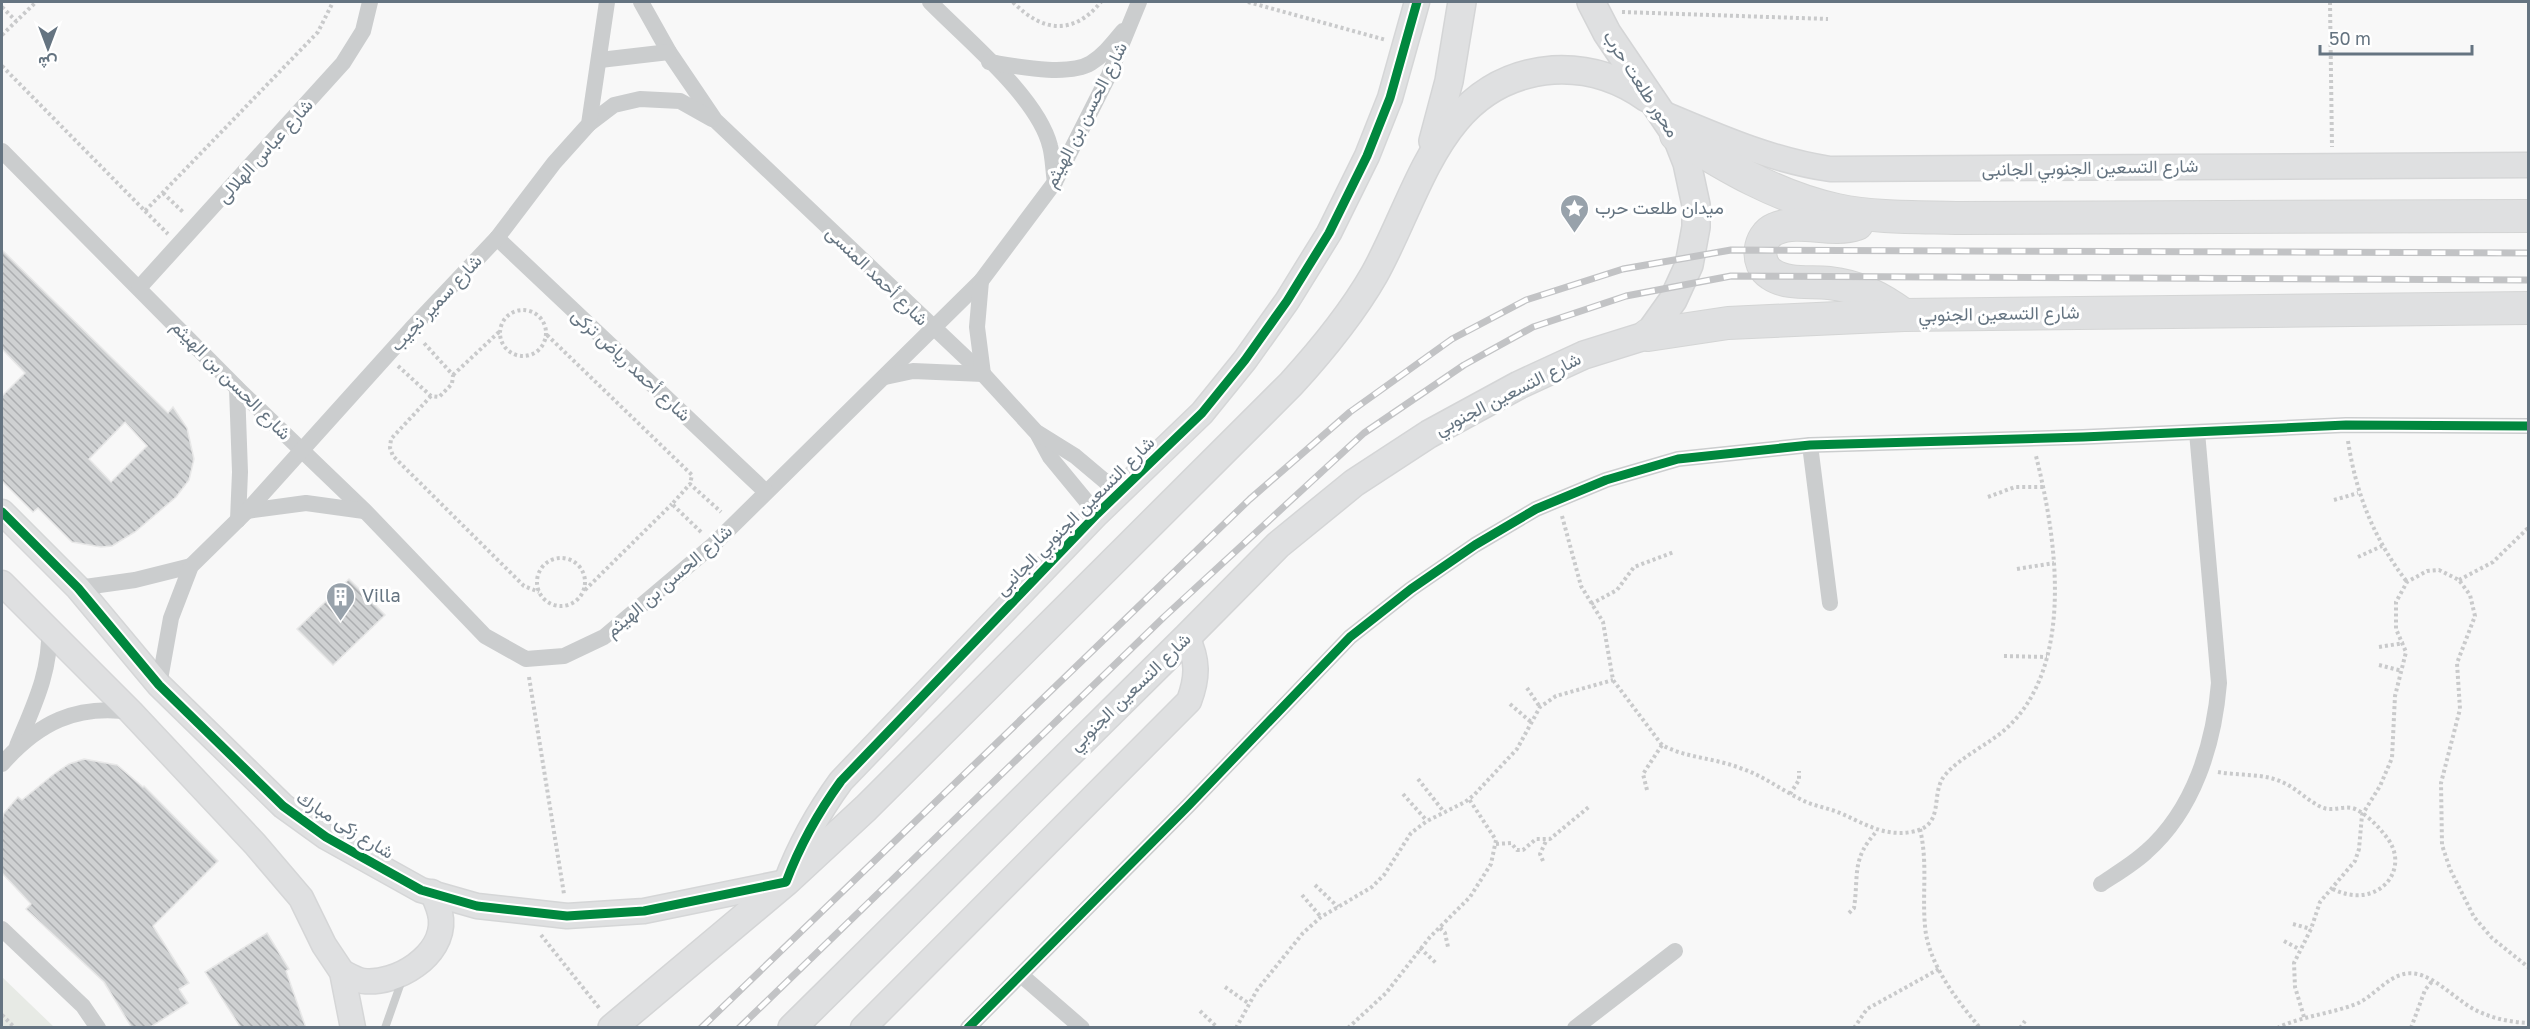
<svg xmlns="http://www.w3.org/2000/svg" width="2530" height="1029" viewBox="0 0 2530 1029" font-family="'Golos Text',Vazirmatn,sans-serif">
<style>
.garden{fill:#e7eae5}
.building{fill:url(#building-back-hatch);stroke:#e8e8e8;stroke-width:1.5;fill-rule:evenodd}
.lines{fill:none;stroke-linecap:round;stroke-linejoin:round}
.secondary-casing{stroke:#d5d6d7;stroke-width:27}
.primary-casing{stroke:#d4d5d6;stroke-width:30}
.highway-casing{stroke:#d4d5d5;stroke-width:34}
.path{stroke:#c9cacb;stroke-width:4;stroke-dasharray:3 3;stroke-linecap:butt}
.lane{stroke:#cbcdce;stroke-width:8}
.street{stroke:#cbcdce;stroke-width:16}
.secondary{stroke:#dfe0e1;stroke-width:24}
.primary{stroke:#dfe0e1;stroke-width:27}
.highway{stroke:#dfe0e1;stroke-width:32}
.rail-casing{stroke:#c2c3c5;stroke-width:7}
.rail{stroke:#fff;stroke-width:4.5;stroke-dasharray:14;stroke-linecap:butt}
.cycleway-casing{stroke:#fff;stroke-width:13}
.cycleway{stroke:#00873e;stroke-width:9}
.labels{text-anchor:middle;stroke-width:6;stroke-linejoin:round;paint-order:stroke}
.street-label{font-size:18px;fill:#657481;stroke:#fff}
.poi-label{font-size:18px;fill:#657481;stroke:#fff;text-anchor:start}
</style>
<defs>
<pattern id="building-back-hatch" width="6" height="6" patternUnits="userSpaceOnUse" patternTransform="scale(1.5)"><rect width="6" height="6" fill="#cfd1d2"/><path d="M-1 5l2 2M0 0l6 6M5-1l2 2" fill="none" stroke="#acaeb0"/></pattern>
</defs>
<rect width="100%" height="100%" fill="#f8f8f8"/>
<path class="garden" d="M2 977 54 1027H2Z"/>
<g class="building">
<path d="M2 250 168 413 173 407 187 428 194 459 189 480 176 497 135 532 112 546 101 547 72 542 38 508 33 512 2 481V396L25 373 2 349ZM125 422 147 446 111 482 89 459Z"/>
<path d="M349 579 385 615 333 665 297 629Z"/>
<path d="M84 759 117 765 143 787 144 786 218 861 153 926 189 983 179 989 188 1003 149 1028H132L104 982 26 909 31 904 2 873V820L4 813 18 797 22 800 54 774 69 764Z"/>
<path d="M267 933 289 969 286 971 306 1028H241L205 972Z"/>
</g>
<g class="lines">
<defs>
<g id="secondary">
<path d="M1662 113C1717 136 1770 160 1830 169L2528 165"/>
<path d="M2 512 78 588 159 685 283 806 326 837 421 890 477 906 567 916 644 911 786 882C800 845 817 814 841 781L1097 514 1202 413 1245 360 1287 301 1329 233 1367 156 1390 98 1417 2"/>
<path d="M2 583 131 712 255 844 301 898 324 945 342 972 353 1028"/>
<path d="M342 972C348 975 356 980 363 981 396 985 444 956 441 919 440 909 436 901 432 892"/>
<path d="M863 1028 1189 701C1198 677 1198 660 1187 637"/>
</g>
<g id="primary">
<path d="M1433 141 1449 81 1462 2"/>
<path d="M612 1028 786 882 866 808 1291 384C1322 350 1351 315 1374 275 1420 193 1439 79 1553 70 1587 68 1619 78 1647 98"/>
<path d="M792 1028 1187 637 1278 545 1354 483 1429 434 1519 385 1584 355 1648 335 1673 300 1689 265 1696 227V205L1687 163 1676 135 1607 33 1591 2"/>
</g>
<g id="highway">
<path d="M1676 135C1727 167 1777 197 1837 210 1875 218 1916 217 1956 218L2528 216"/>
<path d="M1857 224C1831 233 1800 218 1775 229 1758 236 1755 264 1771 274 1787 285 1810 281 1829 283 1858 286 1881 298 1904 315"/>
<path d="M1648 335 1728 323 1904 315 2528 308"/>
</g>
</defs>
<use href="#secondary" class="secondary-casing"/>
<use href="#primary" class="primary-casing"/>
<use href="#highway" class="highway-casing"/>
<g class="path">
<path d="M1013 2C1042 32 1073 36 1101 2"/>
<path d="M1248 2 1386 40"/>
<path d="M2330 2 2332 147"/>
<path d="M2 7 16 21"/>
<path d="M1622 12 1828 19"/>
<path d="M2 35 36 2"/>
<path d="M2 66 145 211 318 32 333 2"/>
<path d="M163 193 184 213"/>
<path d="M145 211 168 234"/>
<circle cx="523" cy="333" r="23"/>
<path d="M547 335 692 475 690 484"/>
<path d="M398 366 431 396 439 397 452 384 453 375 423 342"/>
<path d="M453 375 500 331"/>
<path d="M431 396 391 439 390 448 393 456 524 586 539 592"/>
<path d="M2348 441C2356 494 2374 539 2407 582"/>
<path d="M1988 497 2015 487H2044"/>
<path d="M2334 500 2358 493"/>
<path d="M1562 516 1581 586 1603 622 1613 680 1662 745C1686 758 1715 758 1740 768 1762 775 1780 789 1800 799 1811 805 1823 807 1835 811 1861 821 1881 837 1911 832 1947 826 1929 794 1945 775 1962 755 1991 744 2010 725 2075 660 2056 536 2036 456"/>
<path d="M701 532 672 504 690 484 721 512"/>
<path d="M2358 557 2382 546"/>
<circle cx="561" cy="582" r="24"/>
<path d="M2017 569 2054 563"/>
<path d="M2459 580 2493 562 2528 528"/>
<path d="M585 590 672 504"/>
<path d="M1591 604 1617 590 1634 567 1674 552"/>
<path d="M2379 647 2404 643"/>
<path d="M2004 656 2047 657"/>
<path d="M2379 665 2402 671"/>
<path d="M529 677 564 894"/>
<path d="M1527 688 1540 707"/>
<path d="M1510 704 1531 722"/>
<path d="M2218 772C2239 776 2263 773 2282 782 2296 788 2307 800 2321 807 2332 812 2341 806 2352 808 2362 810 2378 826 2384 834 2415 868 2377 913 2331 888"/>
<path d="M1418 779 1444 812"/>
<path d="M1647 790 1643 774 1662 745"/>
<path d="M1403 794 1427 821"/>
<path d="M1790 794 1799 780V771"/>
<path d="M1920 829C1928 864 1922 892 1925 926 1928 964 1957 1000 1980 1028"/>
<path d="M1496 844 1511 843 1517 850H1523L1536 839H1550L1590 806"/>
<path d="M1543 861 1540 854 1546 841"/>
<path d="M1315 885 1338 907"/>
<path d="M1302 895 1321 917"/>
<path d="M1849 913 1854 908C1859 874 1851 859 1877 831"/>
<path d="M2293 924 2311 929"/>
<path d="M1440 928 1445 933 1448 947"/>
<path d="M541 935 600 1009"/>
<path d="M2284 941 2299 949"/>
<path d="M1420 948 1437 964"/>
<path d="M1225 987 1248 1003"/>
<path d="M1200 1011 1218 1028"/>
<path d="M2 1015 15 1028"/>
<path d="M2304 1017 2295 987 2294 963 2311 929 2320 902 2355 861 2359 849 2362 815 2380 786 2392 758 2395 696 2406 652 2396 629V602L2407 582 2427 571 2439 570 2459 580 2470 595 2475 616 2457 663 2460 709 2441 783 2442 845 2450 869 2474 917 2492 938 2528 967"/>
<path d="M1236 1028 1257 990 1303 933 1321 917 1372 887 1384 875 1411 833 1427 821 1465 802 1474 795 1517 749 1540 707 1556 696 1613 680"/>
<path d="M1348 1028 1386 993 1430 937 1470 897 1491 864 1496 840 1469 799"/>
<path d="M1854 1028 1867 1009 1939 969"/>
<path d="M2008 1028H2015"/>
<path d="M2020 1028 2025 1021"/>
<path d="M2277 1028C2302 1016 2330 1014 2356 1004 2378 995 2393 966 2421 975 2438 981 2452 995 2467 1005 2485 1017 2507 1022 2528 1023"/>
<path d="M2411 1028 2425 990 2433 980"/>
</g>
<path class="lane" d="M385 1028 403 977"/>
<g class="street">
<path d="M641 2 669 52 715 120 983 374 1037 433 1050 457 1097 514"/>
<path d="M930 2C965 38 1038 97 1050 146 1053 157 1053 170 1055 182"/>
<path d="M600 60 669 52"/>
<path d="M989 62C1015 66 1068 77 1091 63 1104 55 1113 43 1123 31"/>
<path d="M589 124 614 105 640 99 680 101 712 119"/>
<path d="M2 151 237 388 365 511 485 636 526 659 564 656 604 637 714 544 981 281 1055 182 1109 75 1139 2"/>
<path d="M497 238 766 492"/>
<path d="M139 288 343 63 363 31 370 2"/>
<path d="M885 377 913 371 983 374 977 327 981 281"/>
<path d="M237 388 240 472 238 520"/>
<path d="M1038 433 1075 456 1119 493"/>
<path d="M1810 445 1830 603"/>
<path d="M247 511 306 503 364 511"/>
<path d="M78 588 135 580 191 566"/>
<path d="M159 685 171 618 191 566 247 511 411 329 497 238 554 163 589 124 607 2"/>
<path d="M17 746C33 707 51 672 49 629"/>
<path d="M2 764C38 723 76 704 131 712"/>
<path d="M2101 884C2116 874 2133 864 2146 852 2194 810 2214 744 2219 683L2197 432"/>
<path d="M2 929 83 1006 98 1028"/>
<path d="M1021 975 1082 1028"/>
<path d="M968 1028 1188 806 1350 637 1411 589 1475 545 1536 509 1606 480 1678 459 1810 445 2083 437 2346 425 2528 426"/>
<path d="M1575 1028 1675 951"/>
</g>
<use href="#secondary" class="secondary"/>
<use href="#primary" class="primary"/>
<use href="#highway" class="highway"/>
<defs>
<g id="rail">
<path d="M701 1028 1250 499 1350 412 1452 339 1526 300 1623 269 1731 250 2528 253"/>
<path d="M739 1028 1164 617 1364 433 1464 365 1533 327 1626 296 1731 276 2528 280"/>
</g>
</defs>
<use href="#rail" class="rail-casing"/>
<use href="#rail" class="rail"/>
<defs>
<g id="cycleway">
<path d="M2 512 78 588 159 685 283 806 326 837 421 890 477 906 567 916 644 911 786 882C800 845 817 814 841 781L1097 514 1202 413 1245 360 1287 301 1329 233 1367 156 1390 98 1417 2"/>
<path d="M968 1028 1188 806 1350 637 1411 589 1475 545 1536 509 1606 480 1678 459 1810 445 2083 437 2346 425 2528 426"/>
</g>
</defs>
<use href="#cycleway" class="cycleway-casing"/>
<use href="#cycleway" class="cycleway"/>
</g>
<defs>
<symbol id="sight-pin" viewBox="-11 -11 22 30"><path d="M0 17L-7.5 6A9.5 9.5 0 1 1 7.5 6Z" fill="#98a2ab" stroke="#fff"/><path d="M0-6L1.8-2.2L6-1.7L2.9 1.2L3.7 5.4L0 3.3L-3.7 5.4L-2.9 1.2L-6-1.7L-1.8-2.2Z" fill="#fff"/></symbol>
<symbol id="building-pin" viewBox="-11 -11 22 30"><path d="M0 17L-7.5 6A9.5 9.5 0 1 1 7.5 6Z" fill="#98a2ab" stroke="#fff"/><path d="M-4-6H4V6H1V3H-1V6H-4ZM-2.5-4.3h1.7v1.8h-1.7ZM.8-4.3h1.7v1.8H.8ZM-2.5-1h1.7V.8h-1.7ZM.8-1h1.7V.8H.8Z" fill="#fff"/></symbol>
</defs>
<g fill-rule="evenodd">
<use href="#sight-pin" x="1558" y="192" width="33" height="45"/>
<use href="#building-pin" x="324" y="580" width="33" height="45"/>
</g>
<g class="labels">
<g class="street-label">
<text transform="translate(1641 84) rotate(57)" y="6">محور طلعت حرب</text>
<text transform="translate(1086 115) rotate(-63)" y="6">شارع الحسن بن الهيثم</text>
<text transform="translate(265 151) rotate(-48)" y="6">شارع عباس الهلالى</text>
<text transform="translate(2090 168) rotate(-1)" y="6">شارع التسعين الجنوبي الجانبى</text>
<text transform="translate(877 276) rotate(44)" y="6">شارع أحمد المنسى</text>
<text transform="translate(436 303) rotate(-47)" y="6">شارع سمير نجيب</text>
<text transform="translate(1999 314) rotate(-1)" y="6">شارع التسعين الجنوبي</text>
<text transform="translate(631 365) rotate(43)" y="6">شارع أحمد رياض تركى</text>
<text transform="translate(231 380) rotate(45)" y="6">شارع الحسن بن الهيثم</text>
<text transform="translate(1508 394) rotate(-27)" y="6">شارع التسعين الجنوبي</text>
<text transform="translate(1075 516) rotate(-45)" y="6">شارع التسعين الجنوبي الجانبى</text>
<text transform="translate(669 581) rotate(-41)" y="6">شارع الحسن بن الهيثم</text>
<text transform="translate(1130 692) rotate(-44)" y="6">شارع التسعين الجنوبي</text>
<text transform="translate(345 825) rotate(32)" y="6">شارع زكى مبارك</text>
</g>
<g class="poi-label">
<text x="1595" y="214">ميدان طلعت حرب</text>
<text x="362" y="602">Villa</text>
</g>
</g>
<rect width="2530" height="1029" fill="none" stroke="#657481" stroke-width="6"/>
<g transform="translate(48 48) rotate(180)" stroke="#ffffff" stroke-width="4.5" paint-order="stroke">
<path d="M0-4.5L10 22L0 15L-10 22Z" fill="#657481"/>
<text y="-9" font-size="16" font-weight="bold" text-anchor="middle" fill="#657481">ش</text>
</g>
<path d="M2320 45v9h152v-9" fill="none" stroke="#657481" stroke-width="3"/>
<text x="2329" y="45" font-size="18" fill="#657481" stroke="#ffffff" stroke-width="4.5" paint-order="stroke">50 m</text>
</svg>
